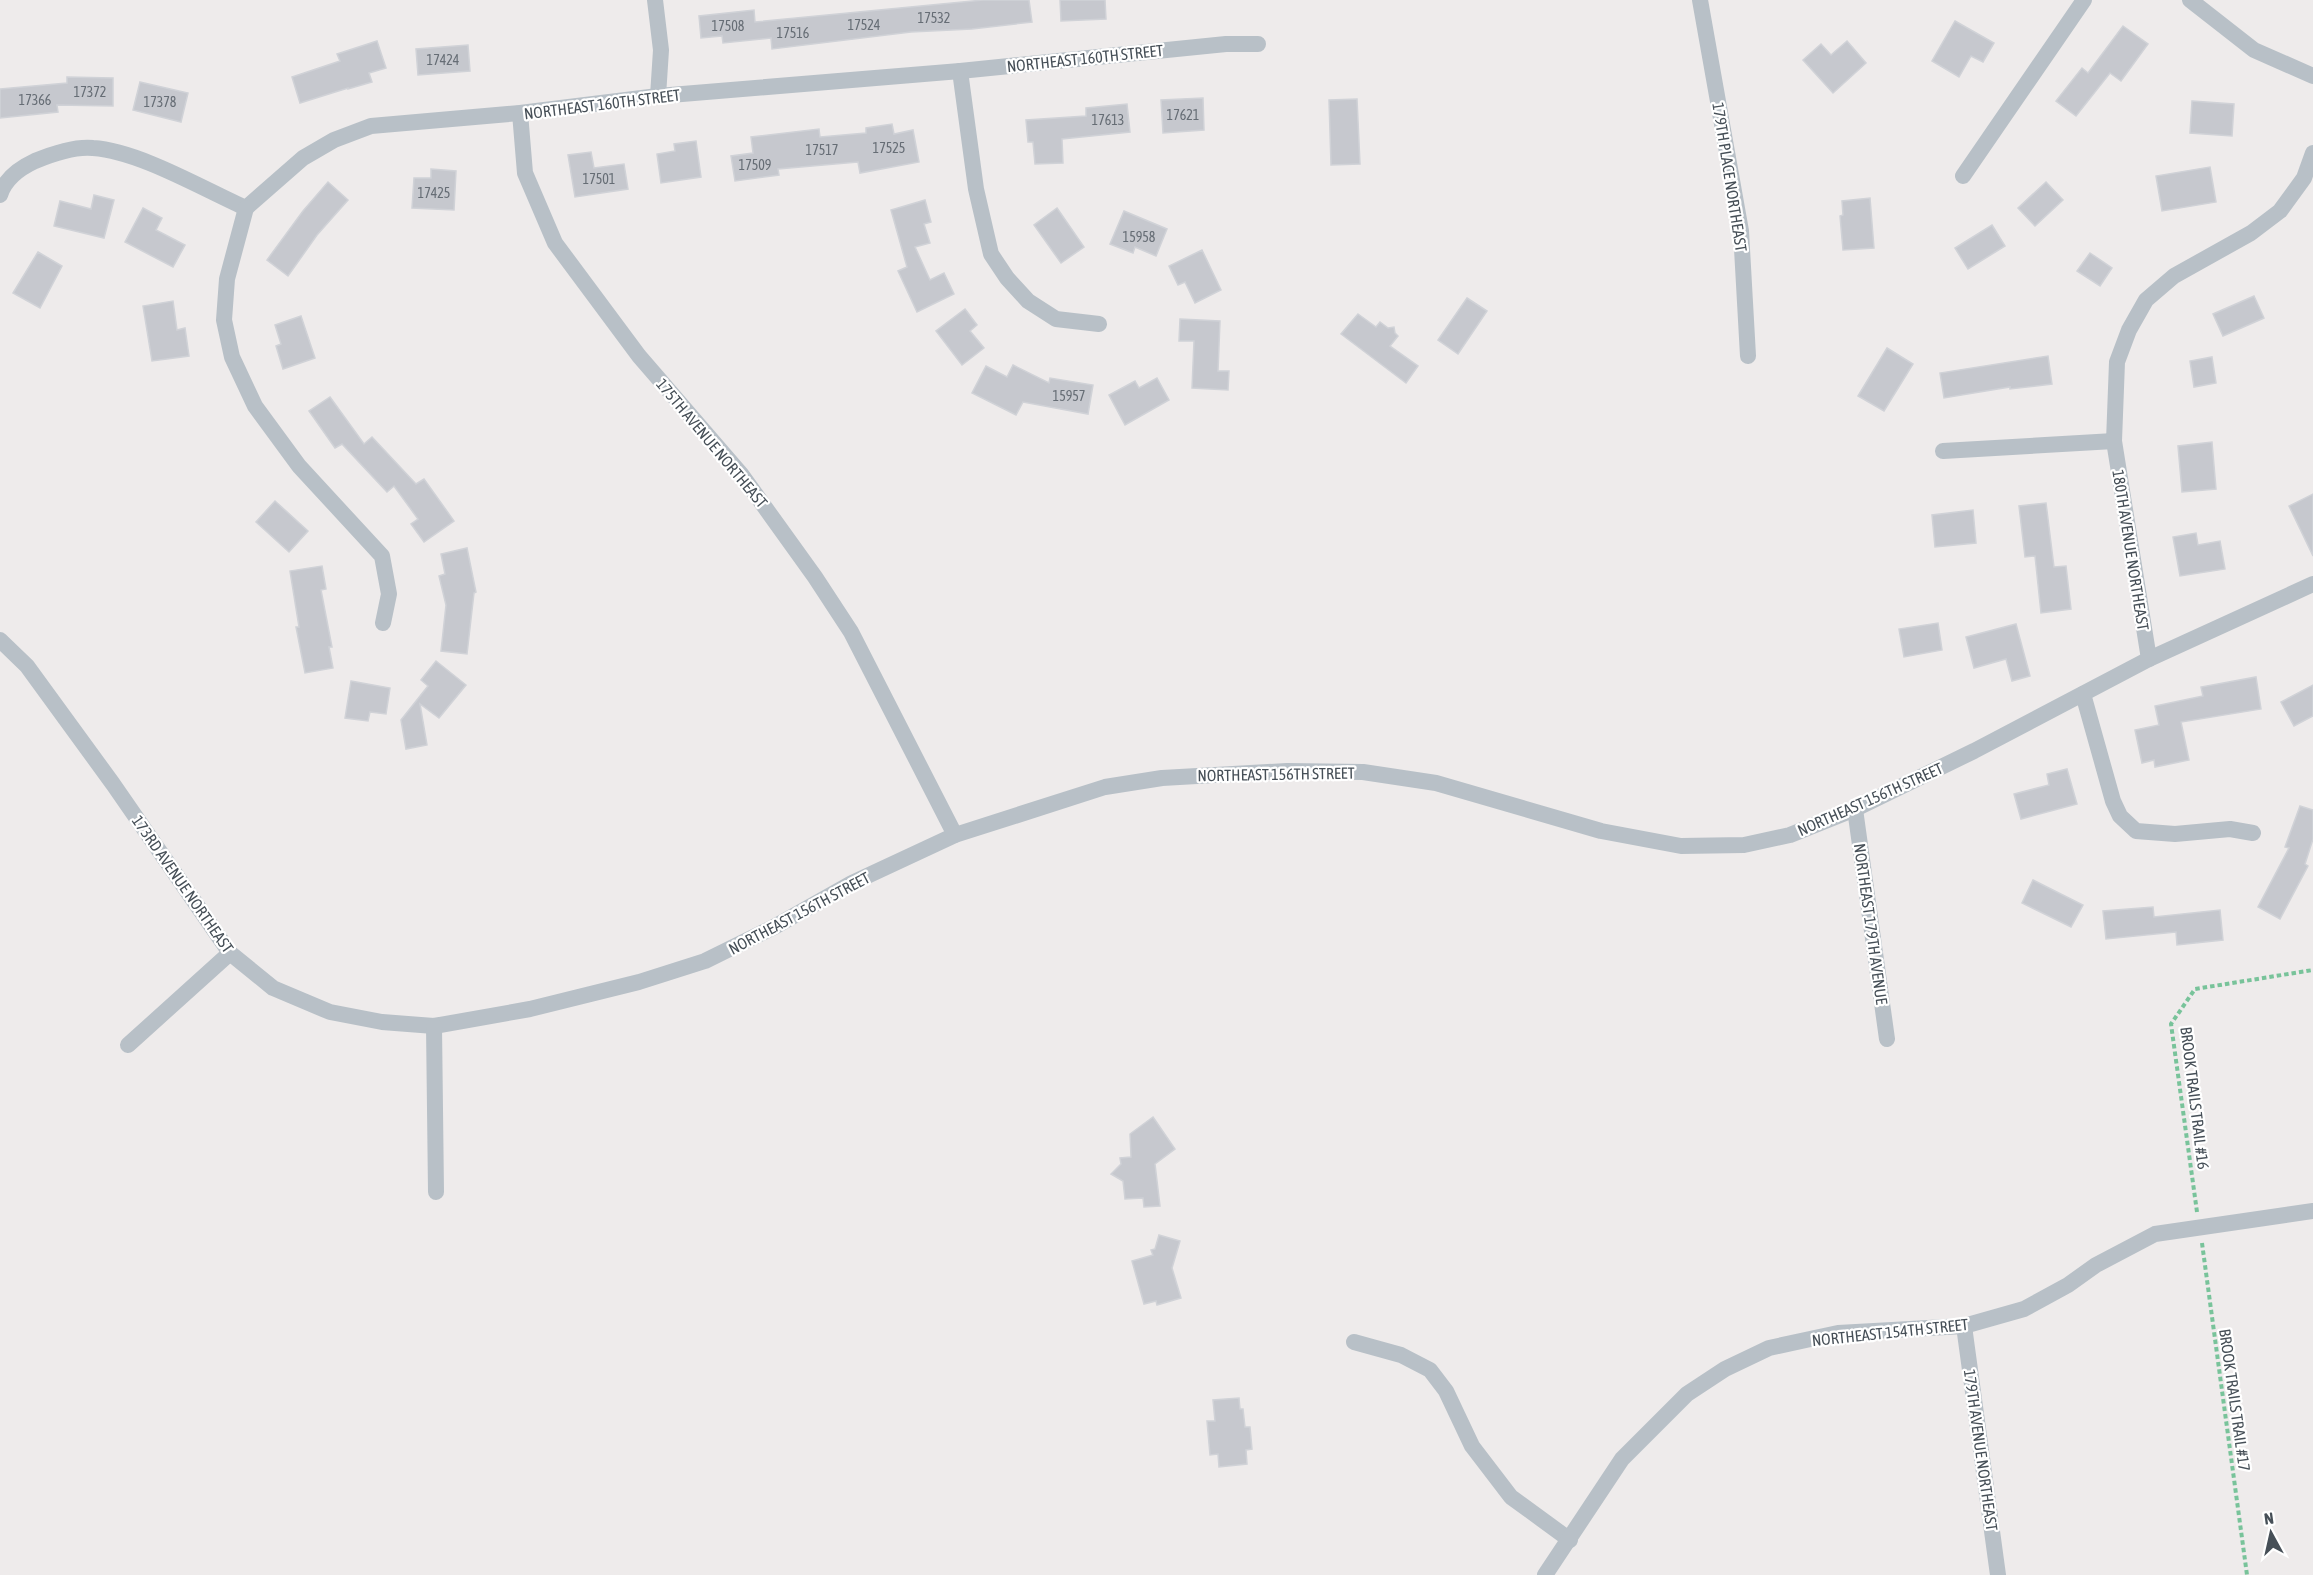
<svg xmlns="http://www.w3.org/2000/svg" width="2313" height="1575" viewBox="0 0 2313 1575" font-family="'Asap Condensed',sans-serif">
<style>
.building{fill:#c6c8ce;stroke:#d0d2d7;stroke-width:1.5}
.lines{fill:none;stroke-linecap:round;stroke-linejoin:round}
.path{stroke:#78c39a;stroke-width:4;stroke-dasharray:4.5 3;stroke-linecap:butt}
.street{stroke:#b8c0c7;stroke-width:16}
.labels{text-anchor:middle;stroke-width:4.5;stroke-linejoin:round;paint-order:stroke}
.number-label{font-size:14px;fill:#666d75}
.street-label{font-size:16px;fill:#464f57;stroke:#fff}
</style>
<rect width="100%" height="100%" fill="#eeebeb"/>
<g class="building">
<path d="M983 0H1029L1032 22 972 29 911 32 772 49 771 38 723 43 722 36 701 38 699 16 754 10 755 22Z"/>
<path d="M1060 0H1105L1106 19 1061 21Z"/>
<path d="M1955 21 1994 43 1983 62 1971 56 1959 77 1932 61Z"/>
<path d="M2123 26 2148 44 2121 81 2110 73 2076 116 2056 101 2082 68 2088 73Z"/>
<path d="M377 41 386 68 369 73 372 82 348 89V88L300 103 292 77 340 61 337 54Z"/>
<path d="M1847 41 1866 63 1833 93 1803 60 1821 44 1831 55Z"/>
<path d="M468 45 470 71 418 75 416 49Z"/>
<path d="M67 77 113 78V106L57 105 58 112 0 118V89L67 83Z"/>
<path d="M140 82 188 93 181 122 133 110Z"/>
<path d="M1203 98 1204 130 1163 133 1161 100Z"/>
<path d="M1357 99 1360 164 1331 165 1329 100Z"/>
<path d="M2192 101 2234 104 2232 136 2190 133Z"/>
<path d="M1127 104 1130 132 1062 139 1063 163 1035 164 1033 142H1028L1026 120 1086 116V108Z"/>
<path d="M892 124 894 134 913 130 919 162 860 173 858 162 778 169 779 175 735 181 731 156 753 153 751 137 819 129 820 137 866 133V128Z"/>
<path d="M696 141 701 177 661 183 657 154 675 151 674 144Z"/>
<path d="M591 152 594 168 624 164 628 189 575 197 568 155Z"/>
<path d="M2210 167 2216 202 2162 211 2156 176Z"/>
<path d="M431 169 456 171 454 210 412 208 414 178H431Z"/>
<path d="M328 182 348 200 317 235 288 276 267 260 303 211Z"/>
<path d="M2046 182 2063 200 2035 226 2018 208Z"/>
<path d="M94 195 114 200 104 238 54 226 60 201 91 209Z"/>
<path d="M1870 198 1874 248 1843 250 1840 216 1843 215 1842 201Z"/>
<path d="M925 200 931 222 924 224 930 243 915 247 930 280 944 273 954 294 917 312 898 271 907 267 891 210Z"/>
<path d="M143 208 162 218 156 230 185 245 173 267 125 242Z"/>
<path d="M1057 208 1084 247 1061 263 1034 225Z"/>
<path d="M1124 211 1167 229 1156 256 1135 247 1133 253 1110 244Z"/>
<path d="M1992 225 2005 246 1968 269 1955 248Z"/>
<path d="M1202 250 1221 290 1195 303 1185 282 1178 285 1169 266Z"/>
<path d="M38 252 62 266 40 308 13 293Z"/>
<path d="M2090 253 2112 268 2100 286 2077 271Z"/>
<path d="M2254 296 2264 318 2223 336 2213 314Z"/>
<path d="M1467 298 1487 311 1458 354 1438 340Z"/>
<path d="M173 301 177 330 185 328 189 356 152 361 143 306Z"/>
<path d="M965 309 977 325 970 331 984 348 962 365 936 331Z"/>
<path d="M1358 314 1376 327 1380 322 1388 328 1394 327 1395 333 1398 336 1390 346 1418 366 1406 383 1341 334Z"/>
<path d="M301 316 315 358 283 369 276 346 281 344 275 325Z"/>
<path d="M1180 319 1220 321 1218 371H1229L1228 390 1192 388 1194 341H1179Z"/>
<path d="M1887 348 1913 364 1884 411 1858 396Z"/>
<path d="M2048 356 2052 384 2010 389V387L1944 398 1940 373Z"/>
<path d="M2212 357 2216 383 2194 387 2190 361Z"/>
<path d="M1013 365 1049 383 1050 378 1093 385 1088 414 1023 402 1016 415 972 393 986 366 1007 377Z"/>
<path d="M1157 378 1169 400 1125 425 1109 395 1135 381 1139 388Z"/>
<path d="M330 397 364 444 372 437 416 484 424 479 454 521 424 542 411 524 418 519 394 486 387 492 342 444 335 448 309 411Z"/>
<path d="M2212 442 2216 489 2182 492 2178 446Z"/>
<path d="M2313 494V556L2289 506Z"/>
<path d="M275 501 308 531 289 552 256 522Z"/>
<path d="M2046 503 2054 567 2066 566 2071 609 2041 613 2035 556 2025 557 2019 506Z"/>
<path d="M1973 510 1976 543 1935 547 1932 515Z"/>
<path d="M2196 533 2198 545 2220 541 2225 569 2180 576 2173 537Z"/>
<path d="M467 548 476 592 474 593 467 654 441 651 446 605 439 576 445 574 441 554Z"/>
<path d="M322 566 326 589 321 590 332 647H329L333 668 305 673 296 627H299L290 571Z"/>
<path d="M1938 623 1942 650 1904 657 1899 629Z"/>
<path d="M2016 624 2030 676 2012 681 2006 659 1974 668 1966 637Z"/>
<path d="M436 661 466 685 439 718 420 704 427 745 406 749 401 720 428 686 421 680Z"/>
<path d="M2256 677 2261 709 2181 722 2189 760 2155 767 2154 760 2142 763 2135 730 2159 725 2155 706 2203 696 2201 687Z"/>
<path d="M351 681 390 688 386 714 370 712 368 721 345 718Z"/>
<path d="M2313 685V716L2294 726 2281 702Z"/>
<path d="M2067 769 2077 804 2021 819 2014 794 2049 785 2047 774Z"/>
<path d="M2300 806 2313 810V839L2305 864 2308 866 2280 919 2258 907 2289 848 2285 847Z"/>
<path d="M2033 880 2083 905 2071 927 2022 903Z"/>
<path d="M2153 907 2154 917 2220 910 2223 940 2177 945 2176 932 2106 939 2103 911Z"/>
<path d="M1153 1117 1175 1149 1155 1164 1160 1206 1144 1207 1143 1198 1125 1199 1123 1181 1111 1174 1121 1164 1120 1158 1131 1157 1130 1134Z"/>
<path d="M1159 1235 1180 1241 1172 1268 1181 1298 1157 1305 1156 1301 1144 1304 1132 1261 1153 1255 1151 1250 1155 1249Z"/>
<path d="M1239 1398 1240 1409H1243L1245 1427H1250L1252 1449 1246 1450 1247 1464 1219 1467 1218 1454 1210 1455 1207 1421H1215L1213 1400Z"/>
</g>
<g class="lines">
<g class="path">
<path d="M2197 1212 2171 1024 2195 989 2313 970"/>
<path d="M2202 1243 2247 1575"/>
</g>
<g class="street">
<path d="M655 0 661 50 658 96"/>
<path d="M1700 0 1741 231 1748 356"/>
<path d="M2190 0 2254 50 2313 76"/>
<path d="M960 71 976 189 991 254 1007 278 1028 301 1056 319 1099 324"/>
<path d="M520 113 525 173 555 243 639 356 741 474 815 577 851 632 955 835"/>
<path d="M1963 176 2084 0"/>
<path d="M0 195C5 179 20 168 35 161 52 154 74 146 93 148 139 151 203 189 246 208L303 158 334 140 371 126 520 113 658 96 960 71 1226 44H1258"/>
<path d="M246 208 227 279 224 320 232 357 255 406 299 466 382 556 389 594 383 623"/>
<path d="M1943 451 2114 441"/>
<path d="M0 640 27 666 113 784 230 953 273 988 330 1012 382 1022 434 1026 530 1009 639 982 705 961 774 927 852 883 955 835 1105 787 1162 778 1287 771 1363 772 1436 783 1601 831 1681 846 1744 845 1790 835 1855 809 1974 751 2149 659 2313 584"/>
<path d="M2149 659 2114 441 2117 362 2129 330 2146 300 2174 276 2251 233 2280 211 2304 178 2313 153"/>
<path d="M2083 694 2113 801 2120 816 2136 831 2175 834 2230 829 2253 833"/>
<path d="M1855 809 1887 1039"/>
<path d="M434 1026 436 1192"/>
<path d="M128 1045 230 953"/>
<path d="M1964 1326 1998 1575"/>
<path d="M1354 1342 1401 1355 1430 1370 1446 1391 1472 1446 1511 1497 1570 1540"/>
<path d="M1545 1575 1622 1459 1687 1394 1725 1369 1769 1348 1838 1333 1964 1326 2024 1309 2068 1285 2096 1265 2155 1234 2313 1211"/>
</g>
</g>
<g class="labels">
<g class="number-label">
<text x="934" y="23">17532</text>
<text x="864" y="30">17524</text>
<text x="728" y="31">17508</text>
<text x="793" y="38">17516</text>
<text x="443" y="65">17424</text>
<text x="90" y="97">17372</text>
<text x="35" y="105">17366</text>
<text x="160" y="107">17378</text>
<text x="1183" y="120">17621</text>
<text x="1108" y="125">17613</text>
<text x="889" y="153">17525</text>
<text x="822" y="155">17517</text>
<text x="755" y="170">17509</text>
<text x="599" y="184">17501</text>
<text x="434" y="198">17425</text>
<text x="1139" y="242">15958</text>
<text x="1069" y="401">15957</text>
</g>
<g class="street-label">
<text transform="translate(1085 58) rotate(-6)" y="6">NORTHEAST 160TH STREET</text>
<text transform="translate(602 104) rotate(-7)" y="6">NORTHEAST 160TH STREET</text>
<text transform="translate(1730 177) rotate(81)" y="6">179TH PLACE NORTHEAST</text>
<text transform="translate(712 443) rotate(50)" y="6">175TH AVENUE NORTHEAST</text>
<text transform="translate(2131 550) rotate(81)" y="6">180TH AVENUE NORTHEAST</text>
<text transform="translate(1276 774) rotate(-1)" y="6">NORTHEAST 156TH STREET</text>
<text transform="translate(1870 799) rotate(-24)" y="6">NORTHEAST 156TH STREET</text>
<text transform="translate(183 884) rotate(55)" y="6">173RD AVENUE NORTHEAST</text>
<text transform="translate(799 913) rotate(-28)" y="6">NORTHEAST 156TH STREET</text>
<text transform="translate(1871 924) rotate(82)" y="6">NORTHEAST 179TH AVENUE</text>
<text transform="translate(2195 1098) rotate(83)" y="6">BROOK TRAILS TRAIL #16</text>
<text transform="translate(1890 1332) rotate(-6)" y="6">NORTHEAST 154TH STREET</text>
<text transform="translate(2235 1400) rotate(82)" y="6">BROOK TRAILS TRAIL #17</text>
<text transform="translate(1981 1450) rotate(82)" y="6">179TH AVENUE NORTHEAST</text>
</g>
</g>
<g transform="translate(2271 1533) rotate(352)" stroke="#ffffff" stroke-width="4.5" paint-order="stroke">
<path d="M0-4.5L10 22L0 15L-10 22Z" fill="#464f57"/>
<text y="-9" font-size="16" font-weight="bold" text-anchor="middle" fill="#464f57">N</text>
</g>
</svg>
